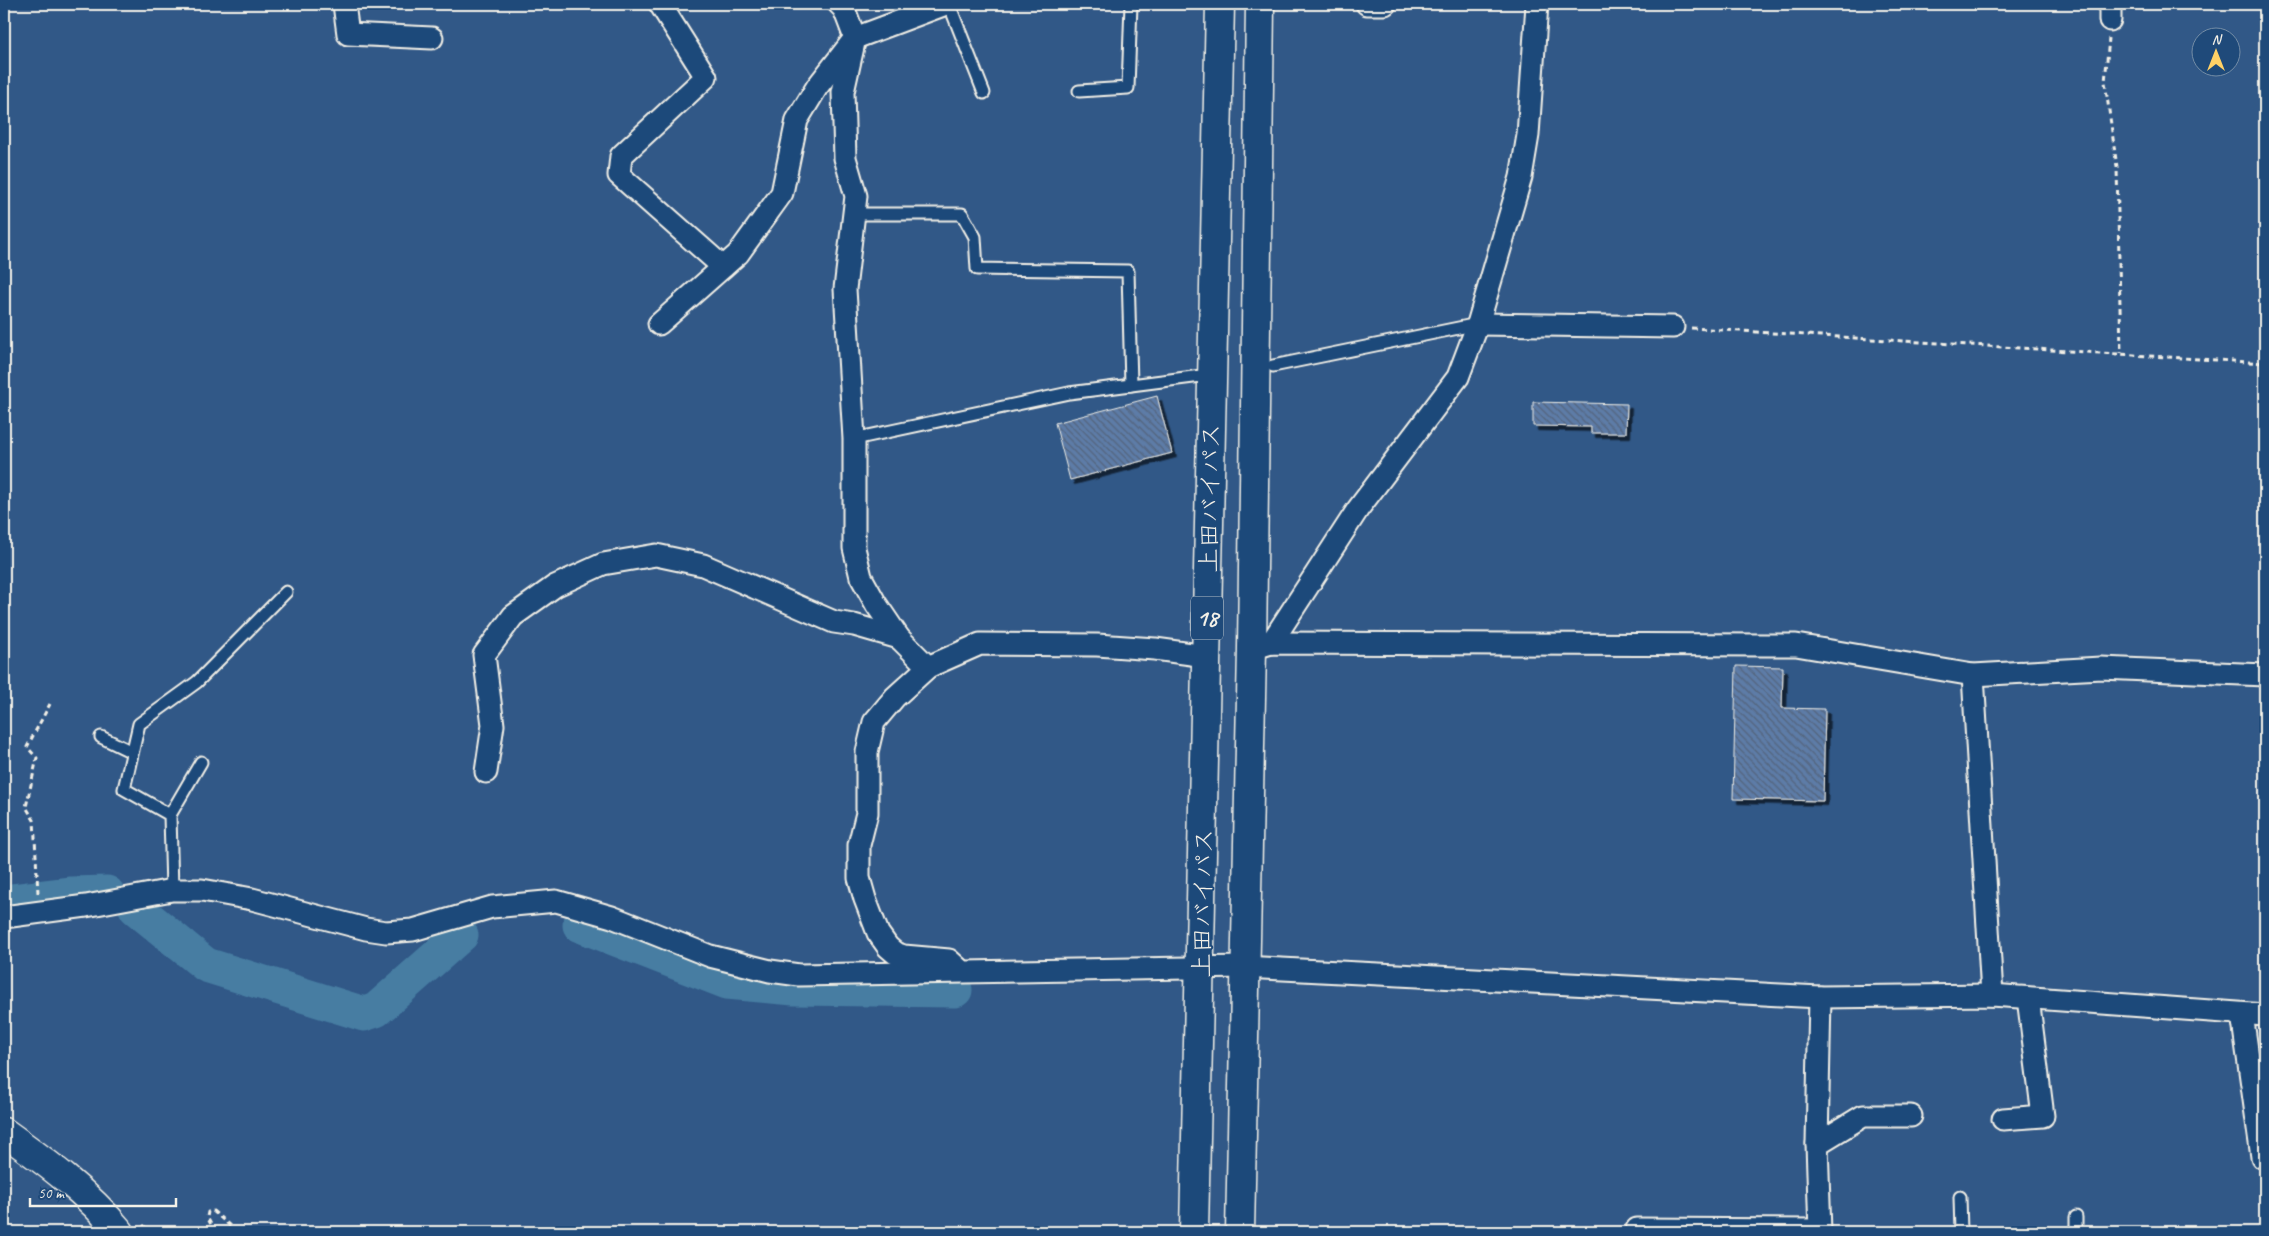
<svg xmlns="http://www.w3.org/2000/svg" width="2269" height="1236" viewBox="0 0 2269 1236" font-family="Caveat,'Klee One',sans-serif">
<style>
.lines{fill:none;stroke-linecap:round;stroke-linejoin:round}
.river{stroke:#467da2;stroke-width:35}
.building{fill:url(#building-back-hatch);stroke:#f4f1e8;filter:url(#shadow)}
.service-casing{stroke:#f4f1e8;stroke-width:15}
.minor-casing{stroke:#f4f1e8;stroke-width:25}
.primary-casing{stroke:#f4f1e8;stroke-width:31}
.trunk-casing{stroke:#f4f1e8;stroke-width:31}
.path{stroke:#f4f1e8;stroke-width:3;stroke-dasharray:5 4;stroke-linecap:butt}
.service{stroke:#1f4a7a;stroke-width:11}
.minor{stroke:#1f4a7a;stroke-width:21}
.primary{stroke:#1f4a7a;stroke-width:28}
.trunk{stroke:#1f4a7a;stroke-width:28}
.labels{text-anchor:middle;stroke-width:4;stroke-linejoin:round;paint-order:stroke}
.shield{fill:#1f4a7a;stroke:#b4bfc7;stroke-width:1}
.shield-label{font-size:24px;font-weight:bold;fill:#f4f1e8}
.street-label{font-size:25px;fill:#f4f1e8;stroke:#1f4a7a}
</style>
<defs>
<pattern id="building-back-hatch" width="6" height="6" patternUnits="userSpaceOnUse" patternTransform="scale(1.25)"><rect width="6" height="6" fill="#5d7ba7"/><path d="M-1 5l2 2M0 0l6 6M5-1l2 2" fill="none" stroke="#54647b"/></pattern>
<filter id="shadow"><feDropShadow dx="4.5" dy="4.5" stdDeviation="0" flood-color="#0009"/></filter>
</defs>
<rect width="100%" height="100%" fill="#315887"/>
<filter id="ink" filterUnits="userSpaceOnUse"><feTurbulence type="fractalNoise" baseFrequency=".02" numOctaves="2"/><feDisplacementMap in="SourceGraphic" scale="10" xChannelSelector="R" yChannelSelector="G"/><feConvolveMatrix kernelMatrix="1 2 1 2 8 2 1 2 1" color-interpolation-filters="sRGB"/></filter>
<g filter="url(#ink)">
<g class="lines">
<g class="river">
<path d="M4 902 71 894 107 893"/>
<path d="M136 908 206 965 364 1014 376 1010 461 935"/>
<path d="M580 925 727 982 794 988 955 990"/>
</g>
</g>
<g class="building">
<path d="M1157 396 1172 453 1070 480 1055 423Z"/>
<path d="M1533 402 1627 404 1626 433H1591V427L1533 426Z"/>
<path d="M1736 666 1783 667 1782 708 1825 709 1823 801 1733 799Z"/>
</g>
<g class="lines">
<defs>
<g id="service">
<path d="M949 4 984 93"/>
<path d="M1079 91 1128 88 1131 4"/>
<path d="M854 214H962L975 237 977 269 1128 271 1131 385"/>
<path d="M1273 366 1478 324"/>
<path d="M854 439 1069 393 1201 376"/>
<path d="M101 737 132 752"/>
<path d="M170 815 201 762"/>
<path d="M172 890 170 815 124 789 139 724 197 682 286 592"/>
<path d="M1960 1197 1961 1232"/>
<path d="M2076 1217V1232"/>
</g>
<g id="minor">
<path d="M344 4 348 34 432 38"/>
<path d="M660 4 706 77 621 156 619 175 723 267"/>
<path d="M839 4 844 9 855 38 843 92 845 158 856 196 845 289 854 439V548L861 577 876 604 899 638 928 667"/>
<path d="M1367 4H1385"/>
<path d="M2110 20V4"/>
<path d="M659 324 738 254 782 193 797 120 817 87 855 38 946 4"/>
<path d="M1478 324 1673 327"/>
<path d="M1271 643 1358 509 1458 377 1478 324 1521 177 1528 135 1537 4"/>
<path d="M1252 649 1271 643 1796 645 1973 675 2101 668 2265 675"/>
<path d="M1973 675 1992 995"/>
<path d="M486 772 493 725 484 655 513 616 555 586 603 564 656 555 703 565 834 622 854 625 899 638"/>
<path d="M4 917 86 906 172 890H202L252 899 366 929 386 932 413 930 492 907 556 901 612 917 710 956 770 971 799 975 1245 967 1820 997 1992 995 2265 1015"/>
<path d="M960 970 949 960 904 956 895 953 888 947 878 933 865 899 859 878V845L867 813V752L874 722 895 697 928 667 980 644 1097 645 1155 649 1206 656"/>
<path d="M1820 997 1817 1144 1820 1232"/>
<path d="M2242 1014 2262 1157"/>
<path d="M2003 1119 2043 1116 2028 998"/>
<path d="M1817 1144 1863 1116H1911"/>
<path d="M1637 1232V1229L1820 1230"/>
</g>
<path id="primary" d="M4 1132C46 1162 87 1192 120 1232"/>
<g id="trunk">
<path d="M1194 1232 1220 4"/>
<path d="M1240 1232 1252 649 1260 4"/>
</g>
</defs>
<use href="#service" class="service-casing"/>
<use href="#minor" class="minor-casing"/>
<use href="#primary" class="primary-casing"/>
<use href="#trunk" class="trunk-casing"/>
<g class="path">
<path d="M2109 38 2105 82 2117 167 2121 353"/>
<path d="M1691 328 2265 363"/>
<path d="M38 893 34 820 26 807 37 758 27 747 50 704"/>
<path d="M143 1225 149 1232"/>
<path d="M215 1232 207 1217 208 1212 213 1211 237 1232"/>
</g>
<use href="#service" class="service"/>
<use href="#minor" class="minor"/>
<use href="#primary" class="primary"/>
<use href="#trunk" class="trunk"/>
</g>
</g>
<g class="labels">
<rect class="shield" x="1191" y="596.5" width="32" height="43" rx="4"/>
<g class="shield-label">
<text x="1207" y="626">18</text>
</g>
<g class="street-label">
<text transform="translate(1209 498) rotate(-89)" y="9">上田バイパス</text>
<text transform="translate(1202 903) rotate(-89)" y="9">上田バイパス</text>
</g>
</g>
<rect width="2269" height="1236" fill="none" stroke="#1f4a7a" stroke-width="20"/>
<rect x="10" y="10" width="2249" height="1216" fill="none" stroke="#f4f1e8" stroke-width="2" filter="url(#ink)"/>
<g transform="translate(2216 52)"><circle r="24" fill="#1f4a7a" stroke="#748da6"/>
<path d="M0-4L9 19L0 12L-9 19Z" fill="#ffd166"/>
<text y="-8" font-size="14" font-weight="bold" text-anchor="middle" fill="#f4f1e8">N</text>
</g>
<path d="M30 1198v8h146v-8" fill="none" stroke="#f4f1e8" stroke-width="2.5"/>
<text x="38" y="1198" font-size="15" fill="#f4f1e8" stroke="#1f4a7a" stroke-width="4" paint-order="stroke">50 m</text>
</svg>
